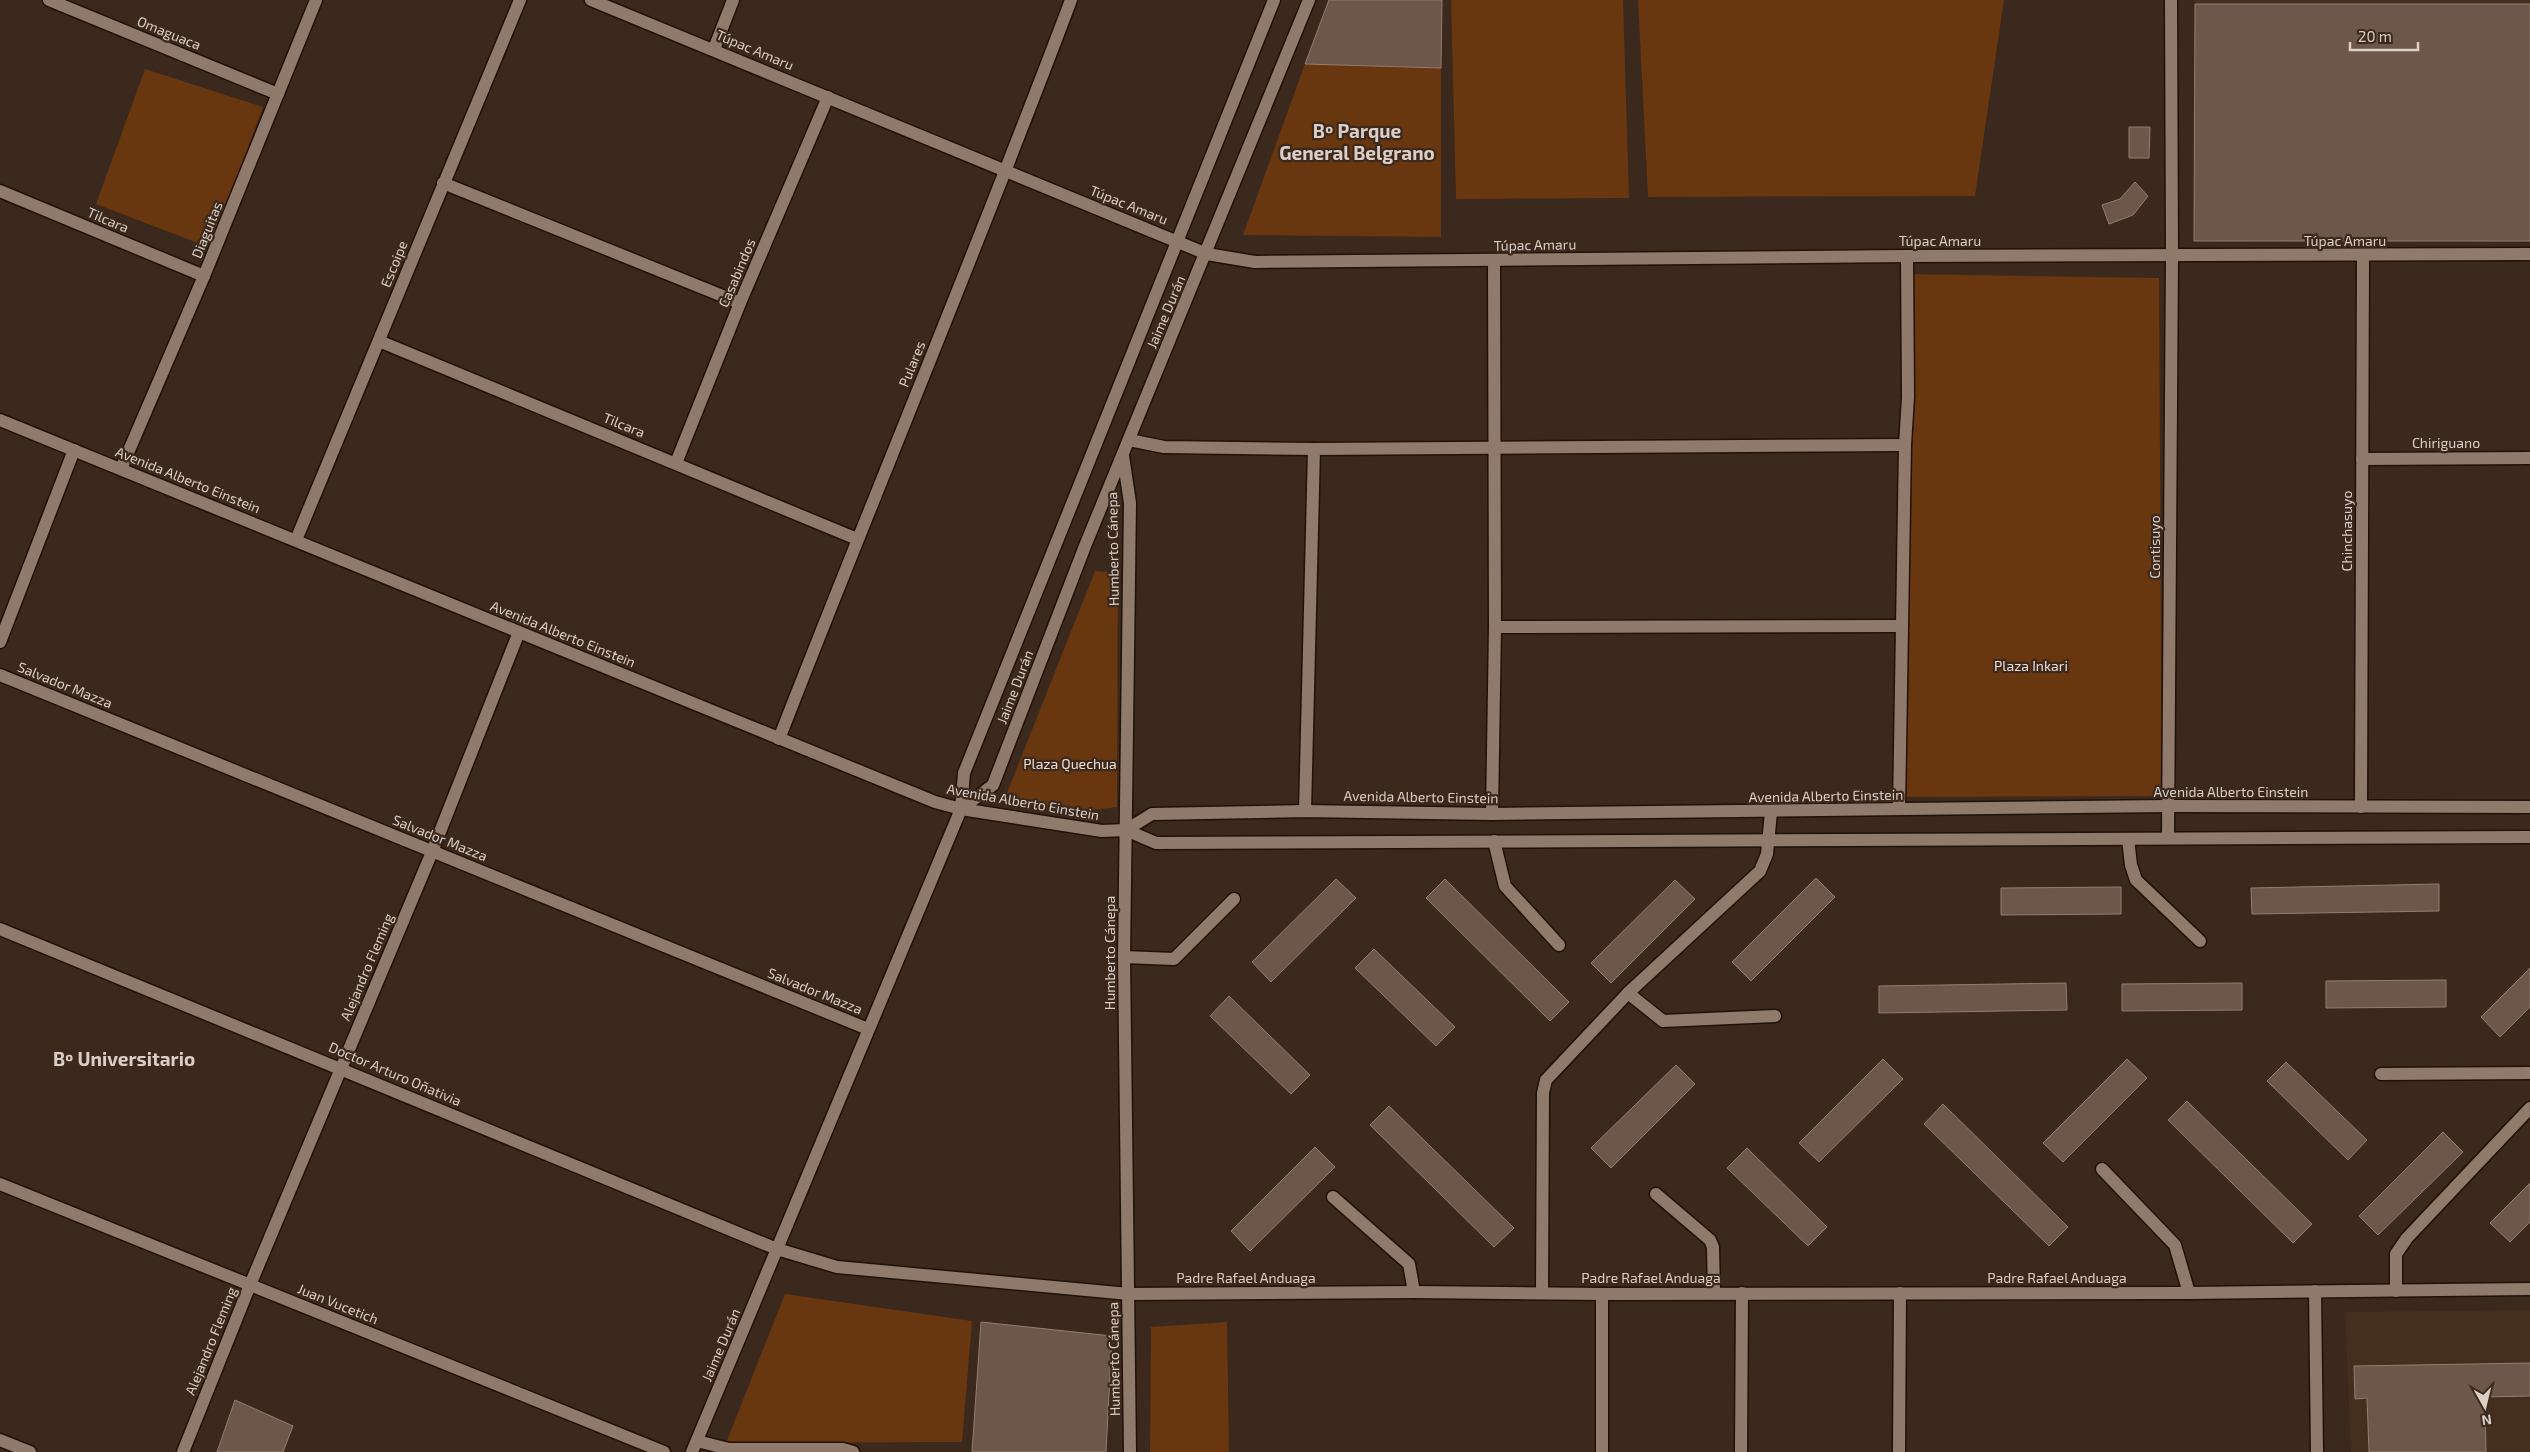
<svg xmlns="http://www.w3.org/2000/svg" width="2530" height="1452" viewBox="0 0 2530 1452" font-family="'Exo 2',sans-serif">
<style>
.built{fill:#462e1e}
.green{fill:#68360f}
.building{fill:#6c574a;stroke:#937d6f}
.lines{fill:none;stroke-linecap:round;stroke-linejoin:round}
.minor-casing{stroke:#221107;stroke-width:15}
.minor{stroke:#907a6c;stroke-width:12}
.labels{text-anchor:middle;stroke-width:4.5;stroke-linejoin:round;paint-order:stroke}
.street-label{font-size:14px;fill:#dbcec7;stroke:#3b291d}
.park-label{font-size:14px;fill:#f1ded2;stroke:#3b291d}
.district-label{font-size:19px;font-weight:bold;fill:#dbcec7;stroke:#3b291d}
</style>
<rect width="100%" height="100%" fill="#3b291d"/>
<g class="built">
<rect x="2195" y="0" width="335" height="4"/>
<path d="M2530 1310V1452H2351L2345 1312Z"/>
</g>
<g class="green">
<path d="M1451 0H1623L1629 198 1456 199Z"/>
<path d="M1638 0H2004L1975 196 1648 197Z"/>
<path d="M1305 64 1441 68V237L1243 235Z"/>
<path d="M145 69 263 107 211 248 96 204Z"/>
<path d="M1907 274 2159 278 2162 796 1900 797Z"/>
<path d="M1095 571 1118 573 1117 807 1063 814 1005 798Z"/>
<path d="M785 1294 972 1321 962 1442 726 1443Z"/>
<path d="M1227 1322 1229 1452H1150L1151 1327Z"/>
</g>
<g class="building">
<path d="M1329 0H1442L1441 68 1305 64Z"/>
<path d="M2195 4H2530V241H2194Z"/>
<path d="M2129 127H2150L2149 158H2129Z"/>
<path d="M2135 182 2148 196 2133 215 2109 224 2102 205 2120 199Z"/>
<path d="M1816 878 1835 897 1751 981 1732 962Z"/>
<path d="M1336 879 1356 898 1271 982 1252 962Z"/>
<path d="M1445 879 1569 1002 1550 1021 1426 898Z"/>
<path d="M1675 880 1695 899 1611 983 1591 963Z"/>
<path d="M2439 884V911L2252 914 2251 888Z"/>
<path d="M2121 887V914L2001 915V888Z"/>
<path d="M1374 949 1455 1027 1436 1046 1355 968Z"/>
<path d="M2530 968V1007L2500 1037 2481 1017Z"/>
<path d="M2446 980V1007L2326 1008V981Z"/>
<path d="M2066 983 2067 1010 1879 1013V986Z"/>
<path d="M2242 983V1010L2122 1011V984Z"/>
<path d="M1229 996 1310 1075 1291 1094 1210 1016Z"/>
<path d="M1883 1059 1903 1079 1819 1162 1799 1143Z"/>
<path d="M2127 1059 2147 1078 2063 1162 2043 1143Z"/>
<path d="M2286 1062 2367 1140 2348 1160 2267 1081Z"/>
<path d="M1676 1065 1695 1084 1611 1168 1591 1148Z"/>
<path d="M2187 1101 2312 1224 2293 1243 2168 1120Z"/>
<path d="M1943 1104 2068 1227 2049 1246 1924 1124Z"/>
<path d="M1389 1106 1514 1228 1494 1247 1370 1125Z"/>
<path d="M2443 1132 2463 1152 2378 1235 2359 1216Z"/>
<path d="M1315 1147 1335 1167 1250 1251 1231 1231Z"/>
<path d="M1747 1148 1827 1227 1808 1246 1727 1168Z"/>
<path d="M2530 1183V1222L2510 1242 2490 1223Z"/>
<path d="M981 1322 1112 1336 1106 1452H972Z"/>
<path d="M2530 1363V1396L2485 1397 2486 1452H2369L2367 1398 2355 1399 2354 1366Z"/>
<path d="M235 1400 293 1426 283 1452H217Z"/>
</g>
<g class="lines">
<defs>
<g id="minor">
<path d="M49 0 278 94"/>
<path d="M591 0 1207 254 1255 262 1907 256 2530 254"/>
<path d="M714 49 733 0"/>
<path d="M443 183 740 303"/>
<path d="M0 191 204 276"/>
<path d="M379 341 857 539"/>
<path d="M0 420 935 802 961 809 1102 831 1126 830 1152 814 1305 811 1492 814 2168 806 2530 807"/>
<path d="M1129 440 1164 447 1314 449 1905 445"/>
<path d="M1123 456 1130 503 1124 957 1130 1452"/>
<path d="M2362 459 2530 458"/>
<path d="M676 463 740 303 828 97"/>
<path d="M121 469 204 276 316 0"/>
<path d="M296 540 520 0"/>
<path d="M1495 627 1902 626"/>
<path d="M0 642 74 450"/>
<path d="M0 675 868 1029"/>
<path d="M779 739C875 492 978 248 1071 0"/>
<path d="M2361 807 2363 256"/>
<path d="M961 809 993 785 1085 546 1309 0"/>
<path d="M1899 809 1905 445 1908 397 1907 256"/>
<path d="M1305 811 1314 449"/>
<path d="M1492 814 1495 627 1494 261"/>
<path d="M1126 830 1156 843 2530 837"/>
<path d="M2168 838 2172 256 2171 0"/>
<path d="M2128 839 2131 865 2136 880 2200 941"/>
<path d="M1494 841 1505 886 1559 945"/>
<path d="M0 929 777 1249 837 1267 1129 1294 1414 1292 1602 1294 2189 1293 2530 1289"/>
<path d="M1124 957 1174 959 1234 899"/>
<path d="M1628 993 1663 1021 1775 1016"/>
<path d="M2381 1074 2530 1073"/>
<path d="M2102 1169 2175 1245 2189 1293"/>
<path d="M0 1184 664 1452"/>
<path d="M1656 1194 1710 1240 1713 1247 1714 1293"/>
<path d="M1333 1197 1409 1264 1414 1292"/>
<path d="M2315 1291 2317 1452"/>
<path d="M2396 1291V1254L2407 1238 2530 1108"/>
<path d="M1542 1293 1543 1093 1546 1080 1628 993 1760 871 1767 854 1771 812"/>
<path d="M1602 1294V1452"/>
<path d="M0 1440 30 1452"/>
<path d="M697 1441 729 1449H843L853 1452"/>
<path d="M183 1452 250 1285 432 852 519 632"/>
<path d="M692 1452 961 809 964 773 1274 0"/>
<path d="M1741 1452 1742 1293"/>
<path d="M1899 1452 1900 1293"/>
</g>
</defs>
<use href="#minor" class="minor-casing"/>
<use href="#minor" class="minor"/>
</g>
<g class="labels">
<g class="street-label">
<text transform="translate(169 33) rotate(22)" y="5">Omaguaca</text>
<text transform="translate(755 50) rotate(23)" y="5">Túpac Amaru</text>
<text transform="translate(1129 205) rotate(22)" y="5">Túpac Amaru</text>
<text transform="translate(108 220) rotate(23)" y="5">Tilcara</text>
<text transform="translate(207 230) rotate(-68)" y="5">Diaguitas</text>
<text x="1940" y="246">Túpac Amaru</text>
<text x="2345" y="246">Túpac Amaru</text>
<text transform="translate(1535 245) rotate(-1)" y="5">Túpac Amaru</text>
<text transform="translate(394 264) rotate(-68)" y="5">Escoipe</text>
<text transform="translate(737 273) rotate(-67)" y="5">Casabindos</text>
<text transform="translate(1166 312) rotate(-67)" y="5">Jaime Durán</text>
<text transform="translate(912 364) rotate(-68)" y="5">Pulares</text>
<text transform="translate(624 425) rotate(22)" y="5">Tilcara</text>
<text x="2446" y="448">Chiriguano</text>
<text transform="translate(188 480) rotate(22)" y="5">Avenida Alberto Einstein</text>
<text transform="translate(2347 531) rotate(-90)" y="5">Chinchasuyo</text>
<text transform="translate(2155 547) rotate(-90)" y="5">Contisuyo</text>
<text transform="translate(1113 549) rotate(-91)" y="5">Humberto Cánepa</text>
<text transform="translate(563 634) rotate(22)" y="5">Avenida Alberto Einstein</text>
<text transform="translate(65 685) rotate(22)" y="5">Salvador Mazza</text>
<text transform="translate(1015 687) rotate(-69)" y="5">Jaime Durán</text>
<text x="2231" y="797">Avenida Alberto Einstein</text>
<text transform="translate(1826 796) rotate(-1)" y="5">Avenida Alberto Einstein</text>
<text transform="translate(1421 797) rotate(1)" y="5">Avenida Alberto Einstein</text>
<text transform="translate(1023 802) rotate(10)" y="5">Avenida Alberto Einstein</text>
<text transform="translate(440 838) rotate(22)" y="5">Salvador Mazza</text>
<text transform="translate(1110 953) rotate(-90)" y="5">Humberto Cánepa</text>
<text transform="translate(367 967) rotate(-67)" y="5">Alejandro Fleming</text>
<text transform="translate(815 991) rotate(22)" y="5">Salvador Mazza</text>
<text transform="translate(395 1074) rotate(23)" y="5">Doctor Arturo Oñativia</text>
<text x="1246" y="1283">Padre Rafael Anduaga</text>
<text x="1651" y="1283">Padre Rafael Anduaga</text>
<text x="2057" y="1283">Padre Rafael Anduaga</text>
<text transform="translate(338 1304) rotate(22)" y="5">Juan Vucetich</text>
<text transform="translate(211 1341) rotate(-68)" y="5">Alejandro Fleming</text>
<text transform="translate(721 1345) rotate(-67)" y="5">Jaime Durán</text>
<text transform="translate(1114 1359) rotate(-91)" y="5">Humberto Cánepa</text>
</g>
<g class="park-label">
<text x="2031" y="671">Plaza Inkari</text>
<text x="1070" y="769">Plaza Quechua</text>
</g>
<g class="district-label">
<text x="1357" y="138">Bº Parque<tspan x="1357" dy="22">General Belgrano</tspan></text>
<text x="124" y="1066">Bº Universitario</text>
</g>
</g>
<g transform="translate(2485 1407) rotate(172)" stroke="#3b291d" stroke-width="4" paint-order="stroke">
<path d="M0-4L9 19L0 12L-9 19Z" fill="#dbcec7"/>
<text y="-8" font-size="14" font-weight="bold" text-anchor="middle" fill="#dbcec7">N</text>
</g>
<path d="M2350 42v8h68v-8" fill="none" stroke="#dbcec7" stroke-width="2.5"/>
<text x="2358" y="42" font-size="15" fill="#dbcec7" stroke="#3b291d" stroke-width="4" paint-order="stroke">20 m</text>
</svg>
